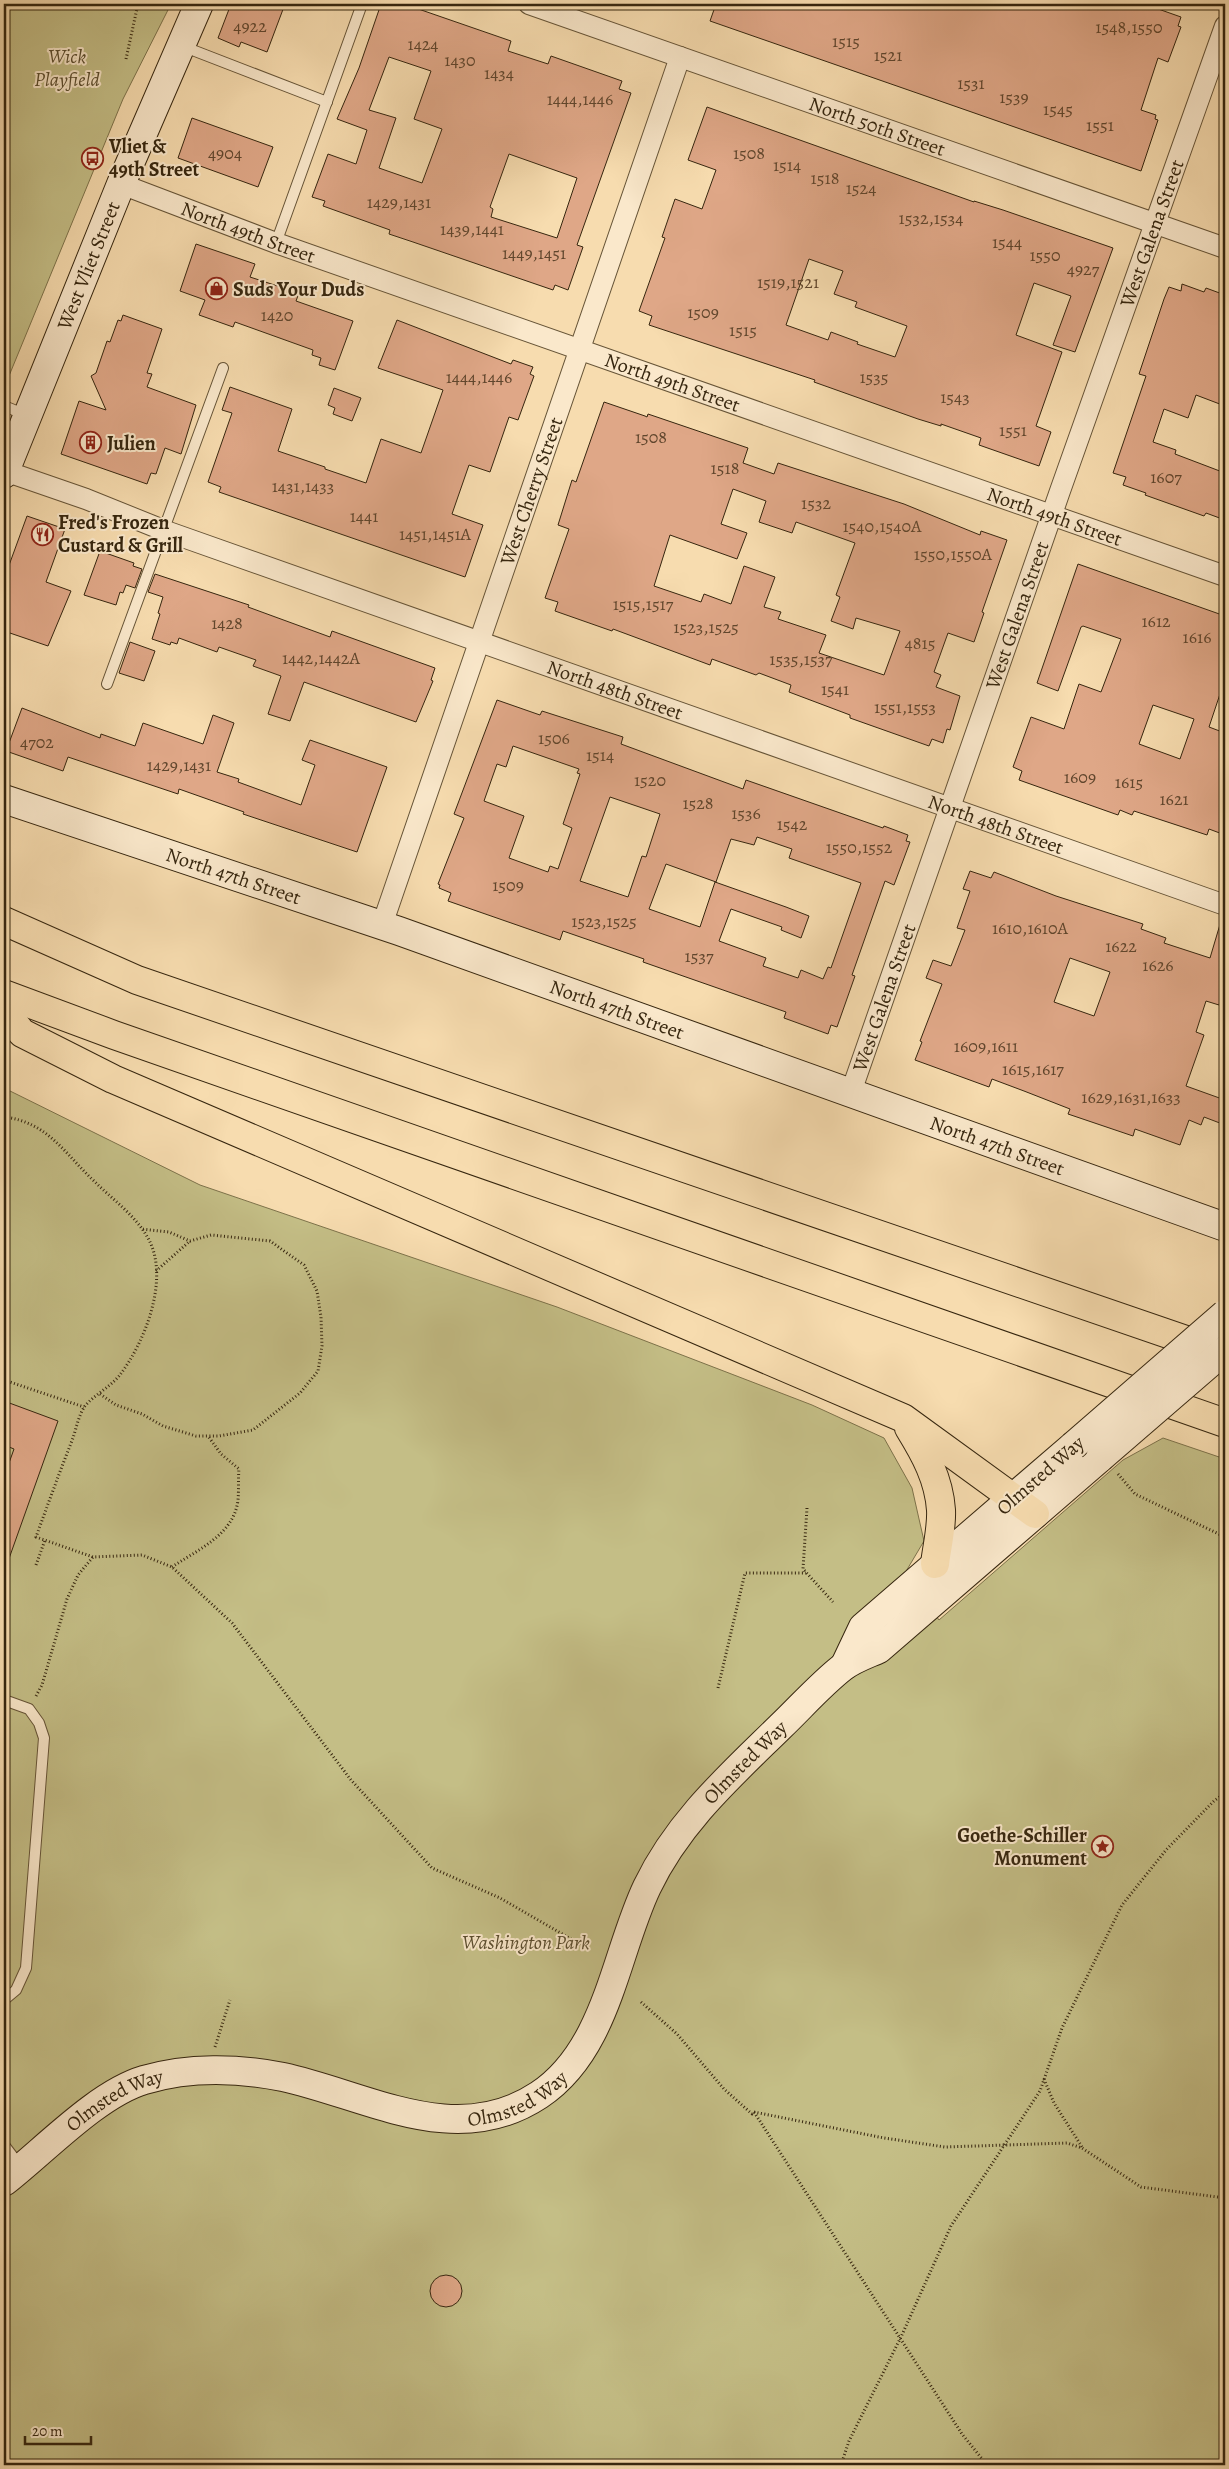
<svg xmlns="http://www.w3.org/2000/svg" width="1229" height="2469" viewBox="0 0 1229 2469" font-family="Alegreya,serif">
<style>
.green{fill:#c4be86;stroke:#7d724a}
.building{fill:#dfa787;stroke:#36260f;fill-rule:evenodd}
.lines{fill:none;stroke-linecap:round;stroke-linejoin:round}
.lane-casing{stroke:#665437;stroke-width:12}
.street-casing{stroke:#665437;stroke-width:22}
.secondary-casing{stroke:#36260f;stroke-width:30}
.highway-casing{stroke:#36260f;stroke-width:30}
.path{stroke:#36260f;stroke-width:3;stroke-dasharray:1 2.5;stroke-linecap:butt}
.lane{stroke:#fae8cb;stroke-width:10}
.street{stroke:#fae8cb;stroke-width:20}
.secondary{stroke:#fae8cb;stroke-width:28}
.highway{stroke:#f7dcaf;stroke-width:28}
.secondary-bridge-casing{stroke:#36260f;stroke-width:30;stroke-linecap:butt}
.secondary-bridge{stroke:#fae8cb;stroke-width:28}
.labels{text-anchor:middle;stroke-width:4;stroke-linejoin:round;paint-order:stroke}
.number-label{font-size:18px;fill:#60462d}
.park-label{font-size:20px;font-style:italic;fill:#5a4c2d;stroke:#fae8cb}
.street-label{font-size:20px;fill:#36260f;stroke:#fae8cb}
.poi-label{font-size:20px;font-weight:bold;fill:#36260f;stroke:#fae8cb;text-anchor:start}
</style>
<rect width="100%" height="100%" fill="#f7dcaf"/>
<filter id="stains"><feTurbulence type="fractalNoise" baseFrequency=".004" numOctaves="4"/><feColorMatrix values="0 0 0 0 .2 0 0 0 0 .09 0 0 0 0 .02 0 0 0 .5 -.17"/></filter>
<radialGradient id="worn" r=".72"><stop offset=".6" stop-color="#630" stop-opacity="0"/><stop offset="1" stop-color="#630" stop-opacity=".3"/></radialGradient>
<g class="green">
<path d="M4 4H171L123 99 4 388Z"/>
<path d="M4 1088 200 1185 557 1307 812 1405 884 1438 912 1488 924 1541 905 1573 939 1620 1123 1460 1163 1438 1225 1459V2465H4Z"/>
</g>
<g class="building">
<path d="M231 4H285L267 52 241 42 239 47 218 38Z"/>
<path d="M381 4H404L511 41 508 51 548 64 551 56 622 81 619 89 631 93 577 245 583 247 568 290 555 285 553 290 413 242 389 234 390 230 323 206 325 201 312 197 328 154 356 164 367 130 337 119 359 68ZM389 57 431 71 414 119 442 129 422 183 379 168 396 118 369 110ZM509 154 577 178 557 238 491 217 493 209 490 207Z"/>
<path d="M716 4H1144L1181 17 1178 26 1181 27 1168 62 1158 58 1141 110 1156 115 1155 119 1158 120 1141 171 710 21Z"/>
<path d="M707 107 974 202V201L1003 210 1113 248 1075 352 1053 345 1071 296 1034 283 1016 335 1062 352 1036 426 1051 432 1039 466 979 445 981 438 941 424V426L918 419 814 382 815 380 649 325 652 316 639 311 665 238 662 237 675 199 702 209 716 170 688 160ZM809 259 843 271 834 294 857 302 855 307 907 326 895 357 857 344 858 342 831 332 828 340 786 325Z"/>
<path d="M192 118 273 147 258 187 178 158Z"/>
<path d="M196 244 255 264 250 277 299 293 296 301 353 321 335 370 319 365 321 358 312 355 313 350 235 322 233 327 199 315 205 300 180 291Z"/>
<path d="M1182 284 1204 292 1206 288 1225 295V406L1196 395 1188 418 1164 409 1153 442 1176 450 1175 454 1225 473V520L1206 513 1204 516 1145 495 1146 493 1123 485 1126 477 1113 473 1146 376 1139 374 1164 299 1169 287 1181 291Z"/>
<path d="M123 315 162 329 147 373 152 374 147 387 196 405 181 454 165 448 156 474 151 473 147 484 61 454 79 401 106 410 91 376 96 373 107 341 110 342 118 320 121 321Z"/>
<path d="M397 320 511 364 513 360 533 367 530 374 534 376 518 420 509 417 490 472 469 465 452 514 483 525 465 577 219 492 221 487 208 482 232 413 222 410 230 387 292 409 278 451 325 467V469L366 483 381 439 421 453 443 390 378 368Z"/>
<path d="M334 388 361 398 352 421 333 414 335 408 328 405Z"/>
<path d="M604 402 645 416 647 417 648 414 748 448 743 463 774 474 778 463 904 504 980 535 981 531 1007 540 982 612 984 613 974 642 948 633 934 672 941 675 936 687 960 696 950 730 947 729 943 743 932 739 929 746 850 718V715L789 692 791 685 759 673 756 675 712 659 710 665 613 629 612 631 555 611 558 602 545 598 569 529 558 525 572 480 576 482ZM733 489 766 501 759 522 792 533 796 522 855 543 836 595 840 597 831 621 853 629 856 618 900 631 884 675 819 653 826 635 778 619 781 612 764 607 775 577 744 566 731 604 704 594 701 602 654 586 670 535 737 559 747 533 721 524Z"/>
<path d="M27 516 65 529 46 582 71 591 48 646 4 631V579Z"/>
<path d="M100 551 134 563 133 566 142 569 135 588 126 585 123 593 120 592 116 605 84 595Z"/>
<path d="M1078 564 1225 616V679L1209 727 1225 733V835L1209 829 1207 835 1134 811 1132 815 1120 810 1118 815 1019 780 1022 771 1013 767 1031 717 1064 729 1079 684 1101 692 1121 639 1083 626 1081 627 1058 691 1037 683ZM1153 705 1194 719 1180 759 1139 744Z"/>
<path d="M155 574 249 605 248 607 330 637 332 631 435 668 431 680 433 681 416 722 304 682 290 721 268 714 281 676 253 666 256 660 219 647 217 652 179 638 177 644 171 642 170 645 152 639 160 614 158 613 163 597 148 592Z"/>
<path d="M130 642 155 651 144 681 119 673Z"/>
<path d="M497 700 540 715 542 711 623 737 621 744 743 789 746 780 883 828 884 826 908 835 906 841 910 842 894 885 885 881 852 975 855 976 837 1027 831 1025 828 1034 784 1018 786 1012 643 962 644 959 563 931 560 940 448 901 451 893 439 888 440 885 438 884 464 818 454 814ZM513 746 579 769 577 773 580 774 563 824 572 828 558 869 550 866 548 872 509 858 524 816 484 801 497 764 506 767ZM610 797 660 814 646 857 642 856 628 897 580 881ZM757 837 792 849 789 858 861 883 831 968 828 967 823 979 801 970 798 978 763 966 766 958 719 941 731 909 782 927 781 930 801 938 809 916 786 907 715 882 700 927 649 909 666 864 716 882 731 839 754 845Z"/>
<path d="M22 708 100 738 101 734 135 746 143 723 203 744 213 715 234 723 217 772 239 779 238 782 301 805 315 765 302 760 310 740 387 767 357 852 243 814 244 812 179 789 178 794 68 757 63 771 6 751Z"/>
<path d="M970 871 991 878 994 872 1056 896 1143 924 1141 929 1166 938 1164 943 1210 958 1221 921 1225 922V1000L1221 998 1219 1005 1206 1001 1196 1032 1204 1035 1186 1086 1225 1100V1125L1204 1117 1201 1125 1189 1120 1180 1145 1135 1129 1133 1136 1068 1114 1070 1109 1024 1091 992 1079 989 1087 915 1060 922 1042 920 1041 942 984 926 978 933 960 951 966 965 930 957 928 970 891 963 889ZM1070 958 1110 972 1094 1016 1054 1002Z"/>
<path d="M4 1401 58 1421 6 1567H4V1477L14 1449 4 1445Z"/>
<circle cx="446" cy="2291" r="16"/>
</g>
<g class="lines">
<defs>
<g id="lane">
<path d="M182 46 327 102"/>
<path d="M276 243 362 4"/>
<path d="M4 406 26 415"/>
<path d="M107 684 223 368"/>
<path d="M4 1700 29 1709 39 1723 44 1738 26 1968 16 1990 4 2000"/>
<path d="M4 2145 20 2166"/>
</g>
<g id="street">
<path id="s1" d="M529 4 1225 248"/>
<path id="s2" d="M121 184 276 243 1225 576"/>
<path id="s3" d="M5 471 86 499 163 530 1225 905"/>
<path id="s4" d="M382 925 680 57"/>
<path id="s5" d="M851 1092 1060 491 1225 26"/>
</g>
<g id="secondary">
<path id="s6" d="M4 474 121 184 199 4"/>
<path id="s7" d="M4 799 399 931 1225 1227"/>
<path d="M845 1665 863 1627 1073 1446"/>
<path id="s8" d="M4 2182C44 2151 97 2094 144 2080 188 2067 238 2068 283 2077 369 2096 456 2150 539 2095 607 2050 615 1954 647 1887 678 1822 730 1776 780 1727 801 1707 821 1684 843 1667 853 1659 868 1654 879 1649L1100 1458"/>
</g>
<g id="highway">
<path d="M4 921 137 980 1212 1349"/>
<path d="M4 994 114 1035 1225 1423"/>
<path d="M4 1011 22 1033 113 1079 903 1418 1035 1514"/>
<path d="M909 1428C925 1454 939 1479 941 1510 942 1527 937 1547 935 1564"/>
</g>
</defs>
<use href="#lane" class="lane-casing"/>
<use href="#street" class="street-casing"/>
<use href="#secondary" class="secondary-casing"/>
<use href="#highway" class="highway-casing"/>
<g class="path">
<path d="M126 59 138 4"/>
<path d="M4 1117C48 1122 65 1154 94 1181 113 1200 138 1217 150 1242 169 1282 144 1344 119 1376 109 1388 94 1395 85 1406 79 1414 76 1429 73 1438 60 1471 48 1504 36 1537L93 1557 142 1555 172 1567 232 1623 351 1780 432 1868 500 1898 590 1950"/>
<path d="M156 1271 190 1241"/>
<path d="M4 1380 84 1407"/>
<path d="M100 1394 116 1405 142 1414 163 1426 196 1436H219L253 1430 300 1393 318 1371 322 1346 321 1317 317 1291 304 1265 270 1241 211 1235 190 1241 169 1232 141 1229"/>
<path d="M1118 1474 1135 1494 1225 1537"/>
<path d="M807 1508 803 1569 833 1602"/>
<path d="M36 1565 45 1540"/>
<path d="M172 1567C197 1550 234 1535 238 1500 239 1490 238 1479 239 1469L221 1454 208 1436"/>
<path d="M718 1688 745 1573H806"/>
<path d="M36 1696 42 1685 67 1599 78 1575 93 1557"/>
<path d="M641 2002 677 2034 724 2089 752 2114 754 2112 962 2434 987 2465"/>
<path d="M215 2047 230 2000"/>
<path d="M1044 2079 1054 2103 1082 2147"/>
<path d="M754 2112 884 2138 945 2147 1067 2143 1082 2148 1141 2187 1225 2198"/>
<path d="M841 2465 849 2441 901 2337 951 2226 1040 2091 1062 2028 1122 1905 1166 1850 1214 1801 1225 1793"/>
</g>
<use href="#lane" class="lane"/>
<use href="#street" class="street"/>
<use href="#secondary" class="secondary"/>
<use href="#highway" class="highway"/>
<defs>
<g id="secondary-bridge">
<path d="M1073 1446 1225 1314"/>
<path d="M1100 1458 1225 1350"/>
</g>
</defs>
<use href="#secondary-bridge" class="secondary-bridge-casing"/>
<use href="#secondary-bridge" class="secondary-bridge"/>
</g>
<defs>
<symbol id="bus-ring" viewBox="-11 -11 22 22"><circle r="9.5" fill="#fae8cb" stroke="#8f2418" stroke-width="1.5"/><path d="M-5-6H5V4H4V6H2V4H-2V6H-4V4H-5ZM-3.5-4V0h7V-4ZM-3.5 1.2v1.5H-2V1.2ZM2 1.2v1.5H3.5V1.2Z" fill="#8f2418"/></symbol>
<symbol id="shop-ring" viewBox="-11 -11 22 22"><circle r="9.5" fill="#fae8cb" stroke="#8f2418" stroke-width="1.5"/><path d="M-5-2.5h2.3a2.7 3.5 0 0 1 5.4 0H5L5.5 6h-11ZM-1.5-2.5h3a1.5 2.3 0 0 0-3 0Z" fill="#8f2418"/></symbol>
<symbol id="building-ring" viewBox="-11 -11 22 22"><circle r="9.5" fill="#fae8cb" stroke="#8f2418" stroke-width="1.5"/><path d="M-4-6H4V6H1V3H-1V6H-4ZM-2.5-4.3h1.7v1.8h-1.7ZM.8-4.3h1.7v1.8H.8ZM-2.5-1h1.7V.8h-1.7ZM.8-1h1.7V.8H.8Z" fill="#8f2418"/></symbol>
<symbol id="restaurant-ring" viewBox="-11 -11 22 22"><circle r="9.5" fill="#fae8cb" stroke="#8f2418" stroke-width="1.5"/><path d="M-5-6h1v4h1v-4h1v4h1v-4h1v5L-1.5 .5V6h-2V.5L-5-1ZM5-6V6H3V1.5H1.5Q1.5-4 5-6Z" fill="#8f2418"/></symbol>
<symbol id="sight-ring" viewBox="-11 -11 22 22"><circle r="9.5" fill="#fae8cb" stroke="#8f2418" stroke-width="1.5"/><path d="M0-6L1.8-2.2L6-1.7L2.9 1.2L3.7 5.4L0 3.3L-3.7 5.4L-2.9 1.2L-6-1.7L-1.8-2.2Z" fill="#8f2418"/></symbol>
</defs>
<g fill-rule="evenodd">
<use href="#bus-ring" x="80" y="146" width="25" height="25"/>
<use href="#shop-ring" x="204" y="276" width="25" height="25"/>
<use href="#building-ring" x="78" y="430" width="25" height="25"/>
<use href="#restaurant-ring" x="30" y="522" width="25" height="25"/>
<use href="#sight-ring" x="1090" y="1834" width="25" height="25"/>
</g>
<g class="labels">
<g class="number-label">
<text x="250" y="32">4922</text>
<text x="1129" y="33">1548,1550</text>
<text x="846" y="47">1515</text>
<text x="423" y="50">1424</text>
<text x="888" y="61">1521</text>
<text x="460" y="66">1430</text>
<text x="499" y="79">1434</text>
<text x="971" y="89">1531</text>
<text x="1014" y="103">1539</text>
<text x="580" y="105">1444,1446</text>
<text x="1058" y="115">1545</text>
<text x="1100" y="131">1551</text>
<text x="225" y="159">4904</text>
<text x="749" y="159">1508</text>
<text x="787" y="171">1514</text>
<text x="825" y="184">1518</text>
<text x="861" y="194">1524</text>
<text x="399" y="208">1429,1431</text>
<text x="931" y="224">1532,1534</text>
<text x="472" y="235">1439,1441</text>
<text x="1007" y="248">1544</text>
<text x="534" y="259">1449,1451</text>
<text x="1045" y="261">1550</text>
<text x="1083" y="275">4927</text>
<text x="788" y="288">1519,1521</text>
<text x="703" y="318">1509</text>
<text x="277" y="321">1420</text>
<text x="743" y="336">1515</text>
<text x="479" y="383">1444,1446</text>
<text x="874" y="383">1535</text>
<text x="955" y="403">1543</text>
<text x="1013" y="436">1551</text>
<text x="651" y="443">1508</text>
<text x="725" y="474">1518</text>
<text x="1166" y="483">1607</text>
<text x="303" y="492">1431,1433</text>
<text x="816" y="509">1532</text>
<text x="364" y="522">1441</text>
<text x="882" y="532">1540,1540A</text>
<text x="435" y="540">1451,1451A</text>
<text x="953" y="560">1550,1550A</text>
<text x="643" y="610">1515,1517</text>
<text x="1156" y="627">1612</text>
<text x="227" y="629">1428</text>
<text x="706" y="633">1523,1525</text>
<text x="1197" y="643">1616</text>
<text x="920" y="649">4815</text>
<text x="321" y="664">1442,1442A</text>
<text x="801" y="665">1535,1537</text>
<text x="835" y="695">1541</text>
<text x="905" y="713">1551,1553</text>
<text x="554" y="744">1506</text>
<text x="37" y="748">4702</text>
<text x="600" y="761">1514</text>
<text x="179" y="771">1429,1431</text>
<text x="1080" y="783">1609</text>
<text x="650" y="786">1520</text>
<text x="1129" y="788">1615</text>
<text x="1174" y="805">1621</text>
<text x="698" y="809">1528</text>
<text x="746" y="819">1536</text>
<text x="792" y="830">1542</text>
<text x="859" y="853">1550,1552</text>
<text x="508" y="891">1509</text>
<text x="604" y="927">1523,1525</text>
<text x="1030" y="934">1610,1610A</text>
<text x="1121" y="952">1622</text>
<text x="699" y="962">1537</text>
<text x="1158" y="971">1626</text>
<text x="986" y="1052">1609,1611</text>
<text x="1033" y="1075">1615,1617</text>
<text x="1131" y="1103">1629,1631,1633</text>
</g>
<g class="park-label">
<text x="67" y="63">Wick<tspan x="67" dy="23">Playfield</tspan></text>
<text x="526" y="1949">Washington Park</text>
</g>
<g class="street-label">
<text dy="7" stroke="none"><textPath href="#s1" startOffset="369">North 50th Street</textPath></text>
<text dy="7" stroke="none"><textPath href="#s2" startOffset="136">North 49th Street</textPath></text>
<text dy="7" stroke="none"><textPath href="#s5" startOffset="910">West Galena Street</textPath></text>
<text dy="7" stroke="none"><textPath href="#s6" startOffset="225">West Vliet Street</textPath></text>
<text dy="7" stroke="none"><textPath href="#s2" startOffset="586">North 49th Street</textPath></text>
<text dy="7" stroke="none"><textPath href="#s4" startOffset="459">West Cherry Street</textPath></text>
<text dy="7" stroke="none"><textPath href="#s2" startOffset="991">North 49th Street</textPath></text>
<text dy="7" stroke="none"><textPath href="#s5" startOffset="505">West Galena Street</textPath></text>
<text dy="7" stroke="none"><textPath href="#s3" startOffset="648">North 48th Street</textPath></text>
<text dy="7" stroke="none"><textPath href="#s3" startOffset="1052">North 48th Street</textPath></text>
<text dy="7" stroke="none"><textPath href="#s7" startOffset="242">North 47th Street</textPath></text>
<text dy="7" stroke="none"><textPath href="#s5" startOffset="100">West Galena Street</textPath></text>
<text dy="7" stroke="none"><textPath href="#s7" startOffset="648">North 47th Street</textPath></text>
<text dy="7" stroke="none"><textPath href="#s7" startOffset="1052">North 47th Street</textPath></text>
<text transform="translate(1040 1475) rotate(-41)" y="7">Olmsted Way</text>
<text dy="7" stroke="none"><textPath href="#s8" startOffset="979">Olmsted Way</textPath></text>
<text dy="7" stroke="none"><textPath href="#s8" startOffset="559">Olmsted Way</textPath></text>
<text dy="7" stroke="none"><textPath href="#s8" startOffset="139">Olmsted Way</textPath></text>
</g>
<g class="poi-label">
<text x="109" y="153">Vliet &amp;<tspan x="109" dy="23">49th Street</tspan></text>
<text x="233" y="296">Suds Your Duds</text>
<text x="107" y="450">Julien</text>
<text x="58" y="529">Fred's Frozen<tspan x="58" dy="23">Custard &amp; Grill</tspan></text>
<text x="1087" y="1842" text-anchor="end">Goethe-Schiller<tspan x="1087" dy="23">Monument</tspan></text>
</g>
</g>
<rect width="1229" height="2469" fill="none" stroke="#f7dcaf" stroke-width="20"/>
<rect x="5" y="5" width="1219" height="2459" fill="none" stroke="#36260f" stroke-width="2.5"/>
<rect x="10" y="10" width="1209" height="2449" fill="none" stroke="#36260f"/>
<path d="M25 2436v8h66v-8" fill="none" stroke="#36260f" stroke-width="2.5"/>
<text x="32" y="2436" font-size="15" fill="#36260f" stroke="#fae8cb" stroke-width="4" paint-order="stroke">20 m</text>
<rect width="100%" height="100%" filter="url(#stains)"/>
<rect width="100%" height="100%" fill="url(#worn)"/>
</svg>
